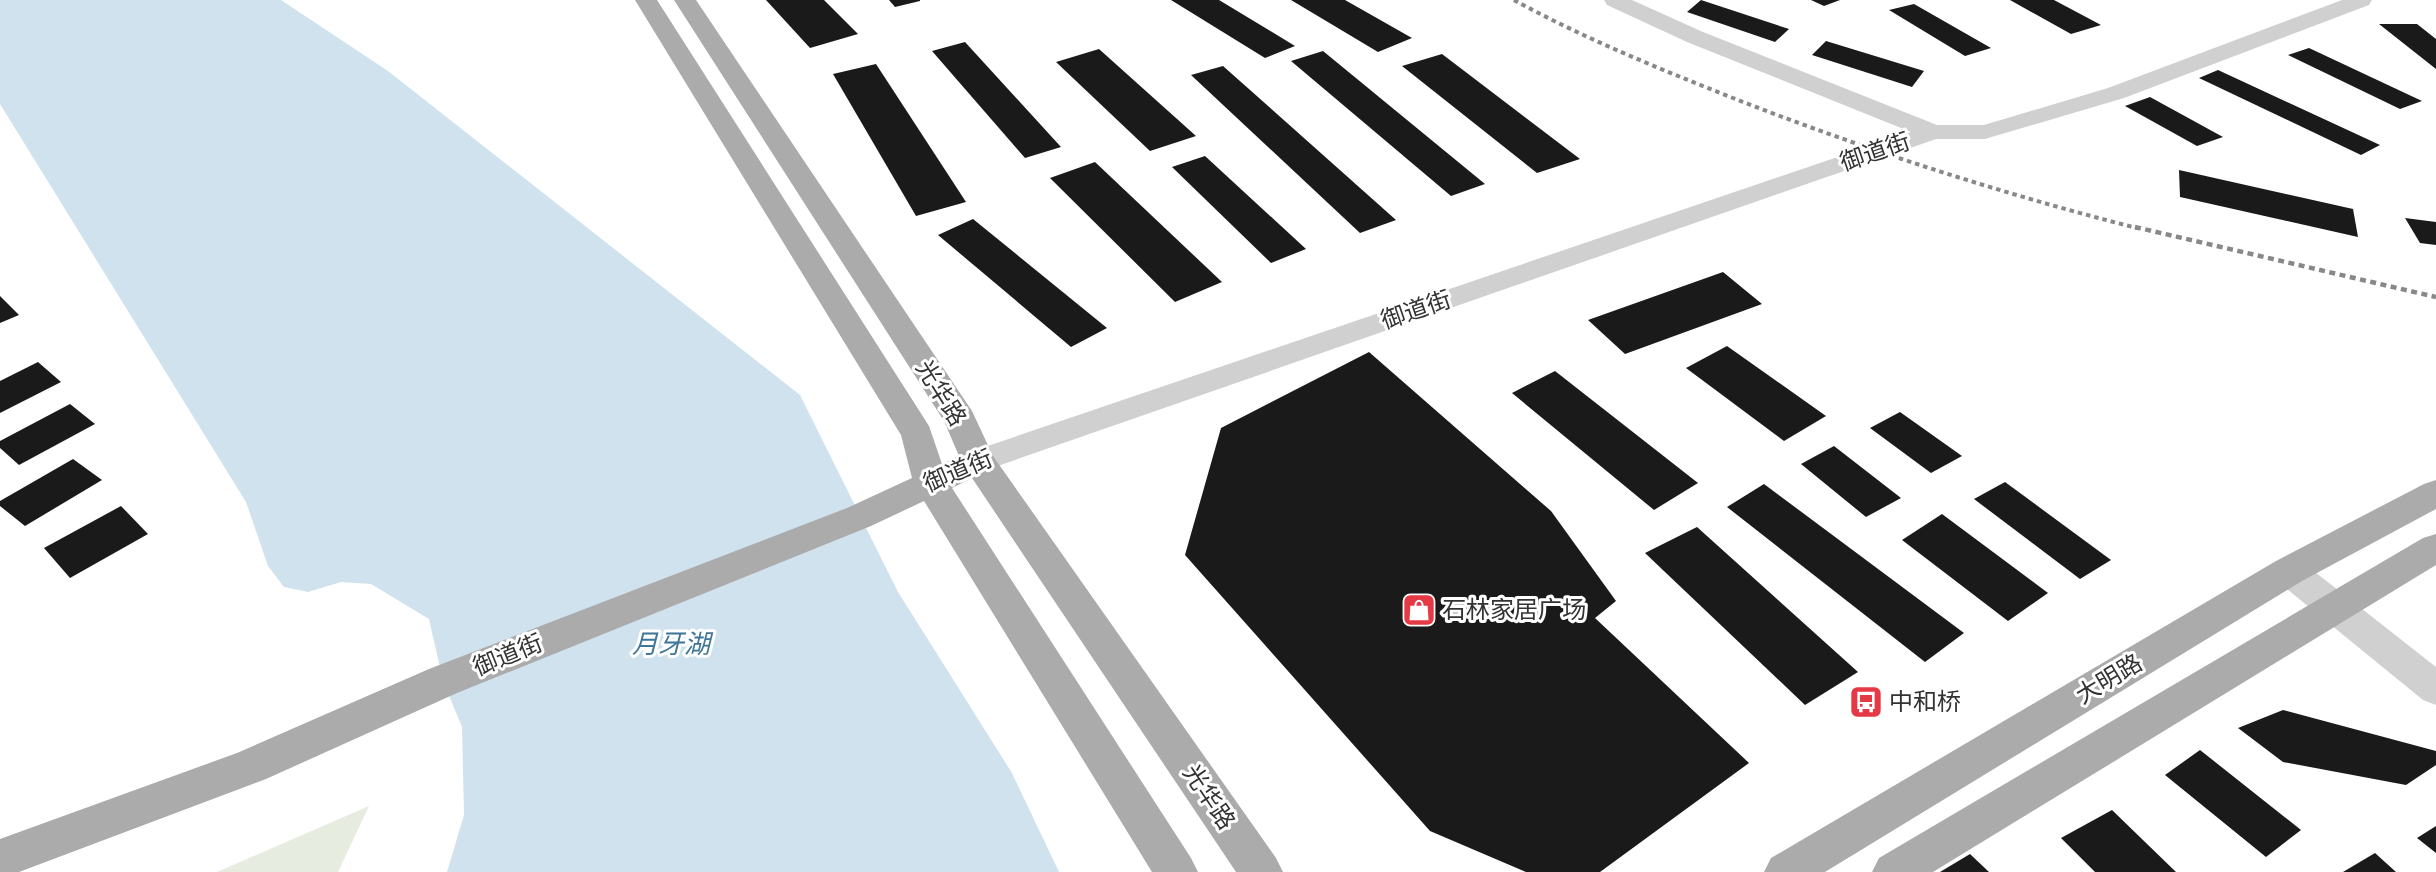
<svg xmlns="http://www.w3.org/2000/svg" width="2436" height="872" viewBox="0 0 2436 872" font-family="'Alegreya Sans','Noto Sans SC',sans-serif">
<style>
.green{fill:#e6ecdf}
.water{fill:#cfe2ee}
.building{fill:#1a1a1a}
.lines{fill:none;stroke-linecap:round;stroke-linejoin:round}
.minor{fill:#d0d0d0;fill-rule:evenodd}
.major{fill:#ababab;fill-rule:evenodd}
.rail-far1{stroke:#888;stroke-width:4;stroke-dasharray:4.5 4;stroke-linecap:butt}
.rail{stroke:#888;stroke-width:4.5;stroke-dasharray:6 4.5;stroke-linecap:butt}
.labels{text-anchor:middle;stroke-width:6;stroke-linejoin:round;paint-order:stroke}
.street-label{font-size:24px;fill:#333;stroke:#fff}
.poi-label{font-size:24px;fill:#333;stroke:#fff;text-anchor:start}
.water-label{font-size:26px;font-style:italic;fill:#3f7597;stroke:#fff}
</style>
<rect width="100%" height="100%" fill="#fff"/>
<path class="green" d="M369 806 338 872H217Z"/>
<path class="water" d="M0 0H281L388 71 800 395 898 592 1012 773 1059 872H447L464 815 462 727 443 681 429 619 371 584 341 582 308 592 284 587 268 566 246 502 0 104Z"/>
<g class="building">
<path d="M766 0H824L858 34 810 48Z"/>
<path d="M889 0H920V1L895 7Z"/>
<path d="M1171 0H1219L1295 46 1265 58Z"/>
<path d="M1291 0H1345L1412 38 1378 52Z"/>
<path d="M1701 0 1789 29 1775 42 1687 12Z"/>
<path d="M1811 0H1840L1824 6Z"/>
<path d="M2010 0H2054L2101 25 2071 34Z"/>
<path d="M1914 4 1991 48 1965 56 1889 10Z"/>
<path d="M2379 24H2417L2436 39V69Z"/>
<path d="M1826 41 1924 71 1912 87 1812 55Z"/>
<path d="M965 42 1061 147 1025 158 932 51Z"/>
<path d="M2309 48 2422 101 2400 109 2288 55Z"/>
<path d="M1099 49 1196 136 1150 151 1056 62Z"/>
<path d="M1323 51 1485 184 1451 196 1291 61Z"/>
<path d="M1442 54 1580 159 1537 173 1402 66Z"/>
<path d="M876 64 966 202 916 216 833 74Z"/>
<path d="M1223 66 1396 220 1360 233 1191 75Z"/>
<path d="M2218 70 2380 145 2361 155 2199 78Z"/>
<path d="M2150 97 2223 137 2197 146 2125 106Z"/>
<path d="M1205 156 1306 249 1271 263 1172 167Z"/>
<path d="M1095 162 1222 282 1175 302 1050 178Z"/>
<path d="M2179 170 2353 209 2358 237 2180 197Z"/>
<path d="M2405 218 2436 222V245L2420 243Z"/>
<path d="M973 219 1107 328 1071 347 938 235Z"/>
<path d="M1723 272 1762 304 1625 354 1588 320Z"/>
<path d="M0 296 19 315 0 323Z"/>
<path d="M1727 346 1826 416 1784 441 1686 368Z"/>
<path d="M1369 352 1551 511 1616 601 1595 618 1749 763 1600 872H1526L1430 831 1185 555 1221 428Z"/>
<path d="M38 362 61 382 0 413V381Z"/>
<path d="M1555 371 1698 483 1654 510 1512 393Z"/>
<path d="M70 404 95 424 19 465 0 448V441Z"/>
<path d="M1900 412 1962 456 1931 473 1870 428Z"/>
<path d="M1834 446 1901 498 1866 517 1801 464Z"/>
<path d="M73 459 102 480 25 526 0 506V501Z"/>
<path d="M2005 482 2111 560 2080 579 1974 499Z"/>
<path d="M1764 484 1964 633 1925 662 1727 507Z"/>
<path d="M121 506 148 534 70 578 44 548Z"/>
<path d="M1942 514 2048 593 2008 621 1902 540Z"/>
<path d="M1697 527 1858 672 1805 705 1645 553Z"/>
<path d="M2283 710 2436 751V765L2406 785 2283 762 2238 728Z"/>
<path d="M2200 750 2301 830 2266 857 2165 775Z"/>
<path d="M2112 810 2176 872H2095L2061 838Z"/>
<path d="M2436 826V853L2417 838Z"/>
<path d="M2375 853 2396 872H2343Z"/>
<path d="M1970 854 1989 872H1940Z"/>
</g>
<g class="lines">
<g class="minor">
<path d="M1604 0H1632L1703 32 1937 125H1984L2108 88 2342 0H2372L2369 5 2124 98 1985 139H1936L989 469 978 473 967 469 962 461 967 453 1911 132 1687 42 1607 5Z"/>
<path d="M2289 558 2301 561 2436 667V705L2423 700 2277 581 2272 571 2277 561Z"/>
</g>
<g class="major">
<path d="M635 0H657L929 426 942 464 959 456 944 421 674 0H696L972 411 993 456 1276 858 1283 872H1236L972 478 952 488 1191 858 1198 872H1152L924 501 871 526 457 693 266 779 19 872H0V839L237 753 429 669 847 508 912 478 901 435Z"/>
<path d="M2436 480V509L2302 581 1825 872H1764L1771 858 2276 561 2424 484Z"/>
<path d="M2436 534V565L1933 872H1872L1879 858 2423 538Z"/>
</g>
<path class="rail-far1" d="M1514 0C1587 40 1665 71 1743 102 1873 152 2006 195 2141 229"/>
<path class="rail" d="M2135 227 2436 297"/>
</g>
<defs>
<symbol id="shop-square" viewBox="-11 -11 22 22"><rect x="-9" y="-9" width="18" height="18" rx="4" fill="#e63946" stroke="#fff"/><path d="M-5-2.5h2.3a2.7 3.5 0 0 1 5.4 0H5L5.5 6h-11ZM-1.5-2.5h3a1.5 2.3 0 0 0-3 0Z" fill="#fff"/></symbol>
<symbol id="bus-square" viewBox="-11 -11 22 22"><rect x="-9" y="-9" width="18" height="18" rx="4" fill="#e63946" stroke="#fff"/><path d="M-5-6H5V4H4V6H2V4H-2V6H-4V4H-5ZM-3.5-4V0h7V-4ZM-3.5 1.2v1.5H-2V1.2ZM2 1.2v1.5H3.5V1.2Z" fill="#fff"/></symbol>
</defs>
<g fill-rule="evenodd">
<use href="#shop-square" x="1400" y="591" width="38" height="38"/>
<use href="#bus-square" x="1847" y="683" width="38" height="38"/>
</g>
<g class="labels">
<g class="street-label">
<text transform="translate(1875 152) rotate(-19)" y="8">御道街</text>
<text transform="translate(1416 310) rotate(-19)" y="8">御道街</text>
<text transform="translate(941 393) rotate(58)" y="8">光华路</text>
<text transform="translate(958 471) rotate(-23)" y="8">御道街</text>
<text transform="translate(508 655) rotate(-22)" y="8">御道街</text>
<text transform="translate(2109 679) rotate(-31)" y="8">大明路</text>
<text transform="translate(1209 797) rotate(56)" y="8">光华路</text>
</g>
<g class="poi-label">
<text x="1442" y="618">石林家居广场</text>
<text x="1889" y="710">中和桥</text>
</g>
<g class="water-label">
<text x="671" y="653">月牙湖</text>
</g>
</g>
</svg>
